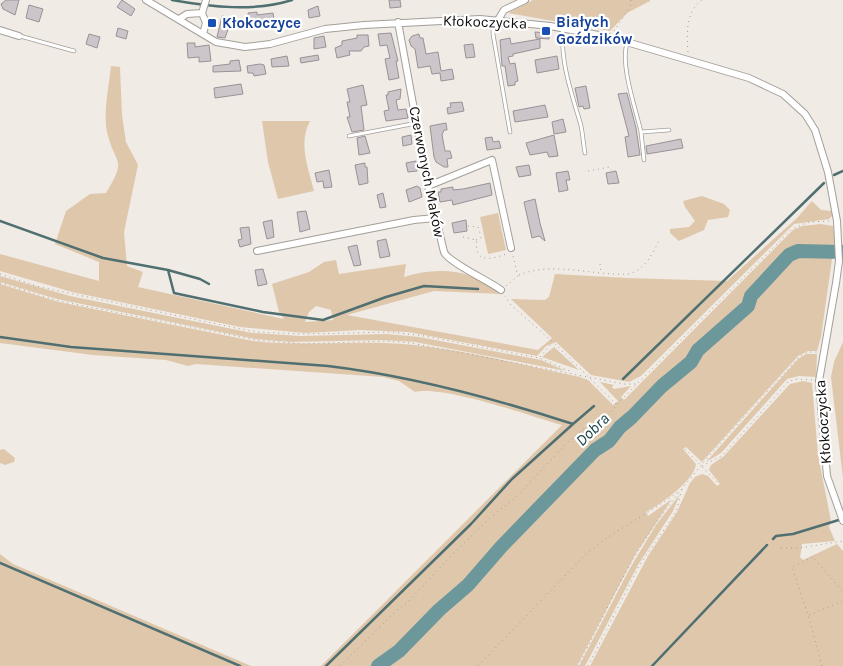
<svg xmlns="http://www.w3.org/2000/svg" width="843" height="666" font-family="Karla,sans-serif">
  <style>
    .green { fill: #dfc7ac; fill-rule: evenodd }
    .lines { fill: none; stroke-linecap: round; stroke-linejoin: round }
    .stream { stroke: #506f71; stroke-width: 2.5 }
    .river { stroke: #6c989c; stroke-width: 14 }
    .building { fill: #ccc5c9; stroke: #999296 }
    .lane-casing { stroke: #a39f99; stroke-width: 4.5 }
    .street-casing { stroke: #a39f99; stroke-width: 8 }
    .path { stroke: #a29e99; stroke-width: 1; stroke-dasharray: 1 4; stroke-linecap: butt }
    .lane { stroke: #fff; stroke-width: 3 }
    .street { stroke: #fff; stroke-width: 6 }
    .transit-dot { fill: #1a4fb4; stroke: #fff; stroke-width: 2 }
    .labels { text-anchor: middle; stroke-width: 4.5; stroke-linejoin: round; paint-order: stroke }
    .street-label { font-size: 15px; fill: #100e0c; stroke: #fff }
    .transit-label { font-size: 15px; font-weight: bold; fill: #164399; stroke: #fff; text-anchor: start }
    .water-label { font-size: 16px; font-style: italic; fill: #194347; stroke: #fff }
  </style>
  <rect width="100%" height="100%" fill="#f0ebe5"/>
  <!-- green -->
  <path class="green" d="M533,0H650V1L627,13L610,31L508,13Z
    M111,66L120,67L122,115L126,142L138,165L124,232L127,266L143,272L138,287L284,319L279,312L272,284L309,272L324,262L336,260L339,274L406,264L404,277C436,266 476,269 501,294L434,291L347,315L538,350L552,338L511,299L545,300L549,297L555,274L627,278L727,281L797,218L812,201L821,210L832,211L833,215L829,219L794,224L641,376L629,382L591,375L556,342L546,346L537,356L408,332L360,330L305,333L240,327L72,292L0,271V254L99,281V262L55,244L66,211L90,194L106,193C128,157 115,166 107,132C103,112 109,86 111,66ZM316,306L331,310L333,320L305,322L309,312Z
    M262,121H310C298,143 308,167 314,191L278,199L268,162Z
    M702,196L724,204L730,210L728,217L708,220L704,230L679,241L670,233V229L689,227L695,221L685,207L683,201Z
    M498,213L506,250L488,254L480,217Z
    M821,224L833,226L835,238L821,337L817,351H808L798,356L702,462L686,447L683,449L696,464C695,480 660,505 646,512L648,516L672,499L635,555L577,666H379L407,646L440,610L475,580L500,549L591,455C607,447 610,440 622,429C629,423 635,421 640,413L749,310L755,297L780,272L775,266L752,289L735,310L696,346L682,364L604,441L590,452L508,536L468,583L392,654L375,666H321L562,425C530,416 444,385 415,392L399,381L383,377L196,364L188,366L166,360L93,355L0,343V284L59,302L253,341C303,347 353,340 403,344C462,349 522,365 580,377L588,380L613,405L618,401L600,382L614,385L612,387L614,389L631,386L621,397L624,400L793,230L802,226Z
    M0,276L70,296L252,333L301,336L387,334L419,337L541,360L566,371L415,342L382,340L291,342L255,339L57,299L0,282Z
    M843,342V478L831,377L834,362Z
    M554,347L579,370L542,357Z
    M806,354H817L816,377L799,376L787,379L721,453L706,462L798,359Z
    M803,381L812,383L818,455L831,521L829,527L835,541L802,544L800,557L803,560L837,544L843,551V666H590L648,556L677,512L690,483L695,477L702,474L708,476L717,486L720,484L709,470L711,465L724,456L790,384Z
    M4,449L15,458L14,462L5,465L0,463V450Z
    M680,494L673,511L638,565L585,666H579L630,568L656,525Z
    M0,554L13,564L251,666H0Z"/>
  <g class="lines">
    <!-- stream -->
    <path class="stream" d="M172,0C211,7 254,12 292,0
      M834,175L843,171
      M0,221L103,258L168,270L174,293L263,312L323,320L386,297L424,286L478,289
      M168,270L200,279L209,284
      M0,337L71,347L328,366C412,376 493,398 573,424L512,479L471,524L326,666
      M623,379L824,183
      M573,424L594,406
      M773,539L776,536L793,534L842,519
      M0,563L240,666
      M652,666L767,545"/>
    <!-- river -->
    <path class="river" d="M378,666L399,651L439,610L468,585L501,547L595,450L609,441L620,427L632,417L662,386L691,362L698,350L748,306L751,296L789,255L798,251L843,252"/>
  </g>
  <!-- building -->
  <path class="building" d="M6,0H19L15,15L3,9L1,4Z
    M122,0L135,9L131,16L117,7Z
    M389,0H400L401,7L390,8Z
    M29,5L43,9L39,22L26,18Z
    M318,6L320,16L309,18L308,10Z
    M257,12V15L273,13L274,19L255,21V24L249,25L248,13Z
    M222,16L232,18L225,38L217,37Z
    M118,28L128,31L126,39L116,36Z
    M535,32L549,33V39L536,38Z
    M391,33L398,61H396L399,78L389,80L385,59L390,58L387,45L380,46L378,34Z
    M89,34L100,37L97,48L86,44Z
    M419,34L420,38H423L426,54L438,52L441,71L452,69L454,79L441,81L440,73L432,74L430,66L418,68L415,49L411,46L409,40L412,36Z
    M357,35H368L369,46L364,47L361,51H349L350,55L337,58L335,48L342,45V41L357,38Z
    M324,36L326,47L314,49V38Z
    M510,38L511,44L540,39V48L513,54V56L508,57L510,64L515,63L518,81L515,82V85L508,86L505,66H502L500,40Z
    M187,43H195V47L209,45L211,61L199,62V57L188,58Z
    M473,44L475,57L466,58L464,45Z
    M318,55L319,60L301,63L300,58Z
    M287,56L289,66L272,67L271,59Z
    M557,56L559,69L537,73L535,60Z
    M239,60L241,71L213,72V66L230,64V61Z
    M260,64L264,65L266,74L254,76L253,73H248L247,66Z
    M241,84L243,94L215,98L214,88Z
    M363,85L367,105L361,106L364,130L352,132L347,117H350L347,102H350L347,89Z
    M586,86L590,108L584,109L583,106L579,107L575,88Z
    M401,89L400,99L396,100L398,110L406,109L408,118L386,121L384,111L389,110L386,95H388V92Z
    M627,93L636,128L640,155L628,157L625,137L629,136L618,94Z
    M462,102L464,111L448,114L447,108L451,107L450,103Z
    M545,105L548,117L515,122L513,111Z
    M563,119L566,132L554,134L552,122Z
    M446,123L447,130H444L442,135L445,151H450L452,158L447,159L448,167H444L436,162L434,157L430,126Z
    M411,135L412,144L403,146L402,137Z
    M554,135L558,156L549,157L547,152L530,155L526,143Z
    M365,136L370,153L359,155L357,138Z
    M492,137L493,142L499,141L501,148L487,150L485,138Z
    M681,139L683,148L647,154L646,146Z
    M416,161L417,171L408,172L406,163Z
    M365,163V167H367L368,183L359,185L355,165Z
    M529,165L531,175L519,177L516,167Z
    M329,170L332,187L324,188L323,181L317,182L315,173Z
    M568,171L570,180H566L568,190L559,192L556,173Z
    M616,171L619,183L608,184L606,173Z
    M490,183L492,195L453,205L452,200L440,202L438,192H441V189L453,187V190L463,189Z
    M417,186L420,188L422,197L409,202L406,190Z
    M383,193L386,207L380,208L377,195Z
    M535,199L540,223L545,241L539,236L532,238L524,202Z
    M306,211L310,229L300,232L297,212Z
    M272,220L274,237L267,239L263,222Z
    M466,220L467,231L454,233L452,223Z
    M249,227L251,244L240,247L238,240L242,239L240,228Z
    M386,239L390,256L380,258L377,241Z
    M357,245L361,265L354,266L348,247Z
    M263,269L267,284L258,286L255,270Z"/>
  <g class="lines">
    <!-- lane casing -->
    <g class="lane-casing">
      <path id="lane" d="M493,20V34L510,132
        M563,29C560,60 571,92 580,122C583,132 583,143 585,153
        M20,36L74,51
        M627,43C620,66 636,109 641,132L669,130
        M641,132L644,160
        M349,136L417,123"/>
    </g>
    <!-- street casing -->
    <g class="street-casing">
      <path id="street" d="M146,0L216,42L245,47L270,44L325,29L364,25L480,19L550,26L609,37L654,50L749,78L783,94L805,114L815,130L828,172L837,221L839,261L836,283L819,381L827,476L843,521
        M179,19L187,14L202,13
        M498,20L504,10L525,0
        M398,22L428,186L444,252C448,262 489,281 501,290
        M0,30L19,36
        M203,34L206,23L202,13L206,0
        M428,186L492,160L511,248
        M257,251L414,220L435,218"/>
    </g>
    <!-- path -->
    <path class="path" d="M614,31L630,7L631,0
      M688,52C687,34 685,12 702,0
      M588,171L610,167L611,170
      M468,226L478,227L481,236
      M463,237L476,240C477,244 476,250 478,253C482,263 500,256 507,254
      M476,240L484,236
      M600,264L601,272
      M0,274L40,287L255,332L305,334L391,332L424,336L539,358L572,372
      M519,275C553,261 593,276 629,274C646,269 652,254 660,239
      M0,283L59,301L256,340L303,344L385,341L411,343L624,384H637
      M506,286L518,276L513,256
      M540,357L552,343
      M617,404L792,229L809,222L829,221
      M685,449L719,484
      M702,466L723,455L788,382L795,379L812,380
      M781,548H800L843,541
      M809,615L843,601
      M340,666L397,610L407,603L450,557L491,517L515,498L569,441L586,427L598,426L617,405L556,345L510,304L505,296
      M478,666L585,555C614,530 649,514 679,491
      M578,666C603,618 625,567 656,523C699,463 751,410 800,356L808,352H817
      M588,666L639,566L676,512L682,489
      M822,666L808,615L792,567L813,557L843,592"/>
    <!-- lane -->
    <use href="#lane" class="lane"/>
    <!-- street -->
    <use href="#street" class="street"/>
  </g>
  <!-- markers -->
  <g class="transit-dot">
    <rect x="207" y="18" width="10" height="10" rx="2.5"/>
    <rect x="541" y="26" width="10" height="10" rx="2.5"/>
  </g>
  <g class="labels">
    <!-- street labels -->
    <g class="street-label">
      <text transform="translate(485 22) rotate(2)" y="5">Kłokoczycka</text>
      <text transform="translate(427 172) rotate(79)" y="5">Czerwonych Maków</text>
      <text transform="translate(823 422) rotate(-94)" y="5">Kłokoczycka</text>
    </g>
    <!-- transit labels -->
    <g class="transit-label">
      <text x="556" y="27">Białych<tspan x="556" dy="17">Goździków</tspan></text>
      <text x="222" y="28">Kłokoczyce</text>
    </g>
    <!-- water labels -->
    <g class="water-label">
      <text transform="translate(592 429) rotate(-44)" y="6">Dobra</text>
    </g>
  </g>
</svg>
